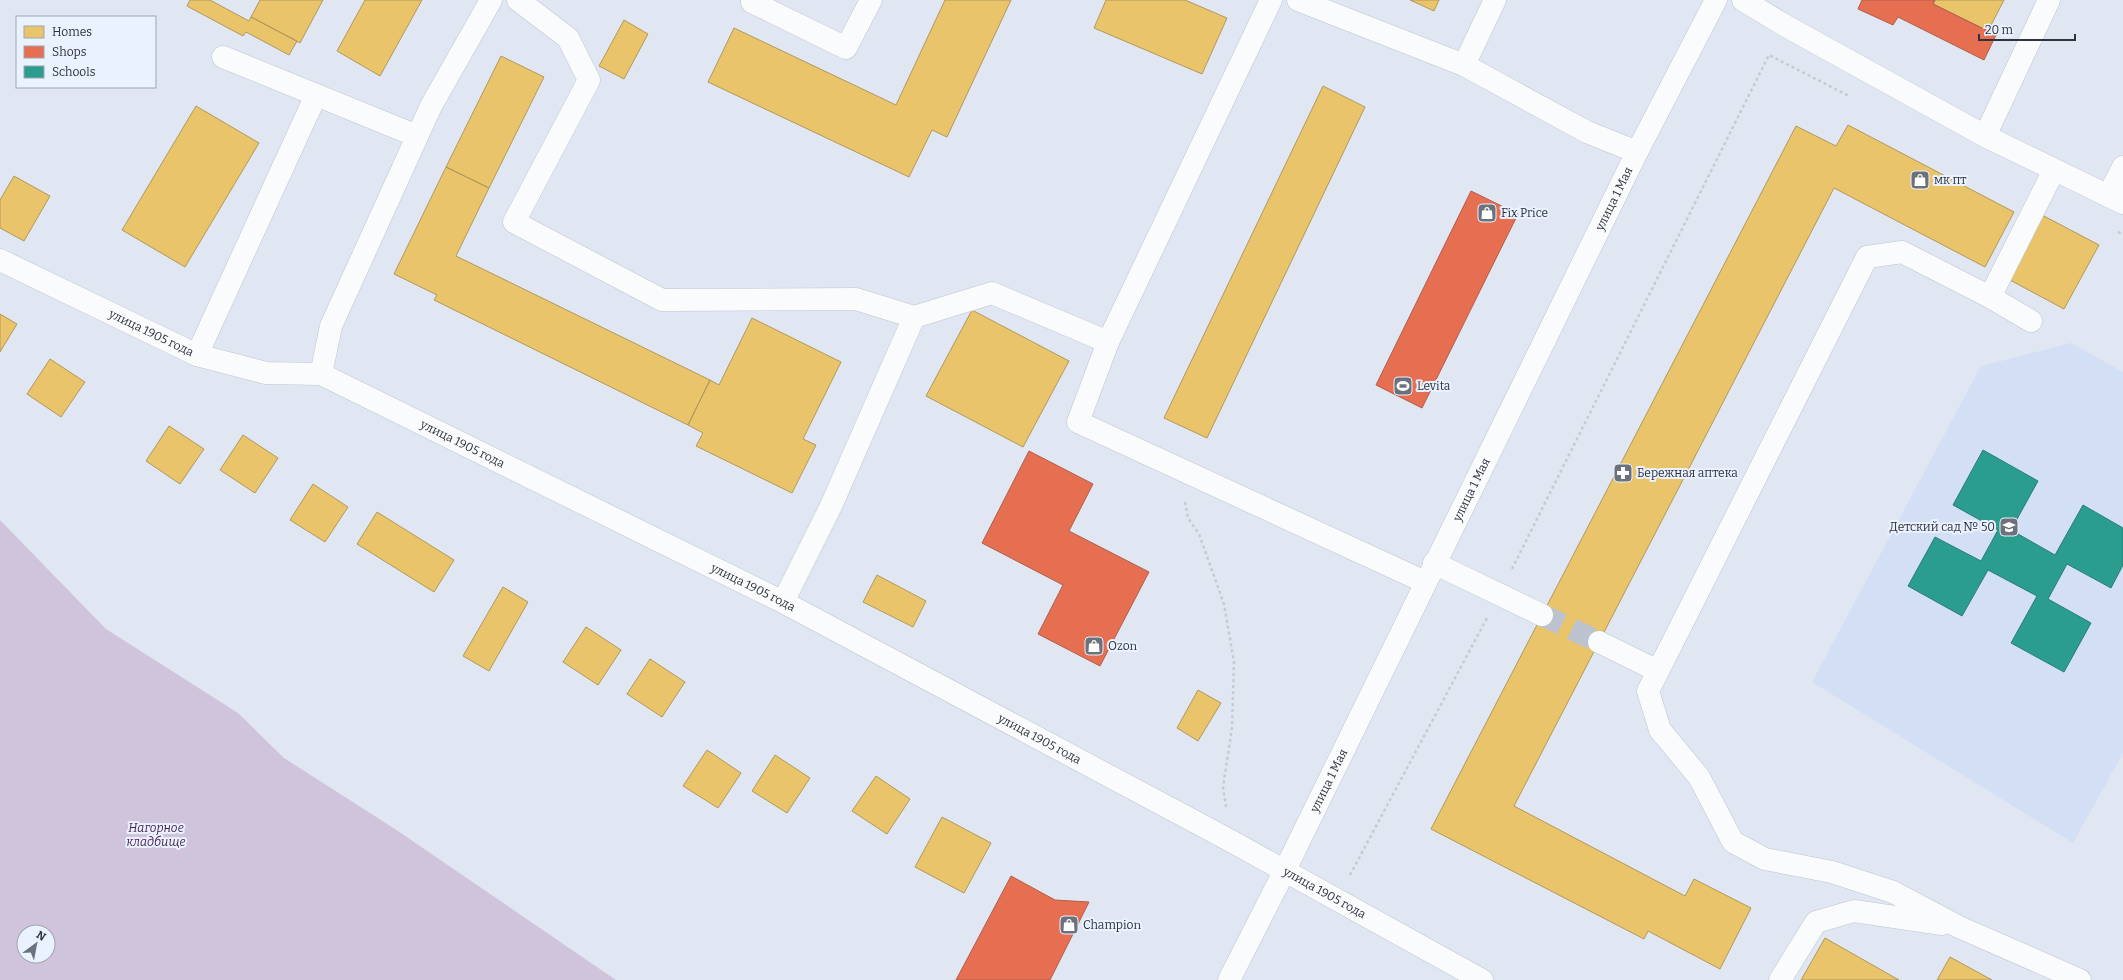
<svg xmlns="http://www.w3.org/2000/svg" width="2123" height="980" font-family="Bitter,serif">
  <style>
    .built { fill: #d3dff4 }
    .green { fill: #d0c4dc; fill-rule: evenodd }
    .homes { fill: #e9c46a; stroke: #b1985c }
    .shops { fill: #e76f51; stroke: #b05d4b }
    .schools { fill: #2a9d8f; stroke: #2b7d76 }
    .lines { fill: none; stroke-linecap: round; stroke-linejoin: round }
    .minor-tunnel { stroke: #bcc3ce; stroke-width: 22; stroke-dasharray: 22 11; stroke-linecap: butt }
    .minor-casing { stroke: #bfc4ce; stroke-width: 23 }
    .major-casing { stroke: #bfc4ce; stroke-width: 23 }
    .path { stroke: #c8cacd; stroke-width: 2.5; stroke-dasharray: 3 3; stroke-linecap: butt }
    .minor { stroke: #fafbfd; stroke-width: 22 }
    .major { stroke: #fafbfd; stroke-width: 22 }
    .labels { text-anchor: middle; stroke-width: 4; stroke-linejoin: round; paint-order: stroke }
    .poi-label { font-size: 12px; fill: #2e333c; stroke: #eaf1ff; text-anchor: start }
    .street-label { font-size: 12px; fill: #2e333c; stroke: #eaf1ff }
    .park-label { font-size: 12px; font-style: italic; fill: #451f50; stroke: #eaf1ff }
  </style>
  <rect width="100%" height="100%" fill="#e0e7f3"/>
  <!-- built -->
  <path class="built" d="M2071,343L2123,372V753L2073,843L1812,682L1981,366Z"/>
  <!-- green -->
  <path class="green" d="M0,520L106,629L238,713L284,758L395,829L616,980H0ZM24,932H48V956H24Z"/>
  <!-- homes -->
  <path class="homes" d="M190,0H210L249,21L251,17L297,41L289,55L246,32L243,36L187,6Z
    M260,0H323L300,43L251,17Z
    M365,0H422L380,76L337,51Z
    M945,0H1011L947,137L932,130L909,177L708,82L734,28L896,105Z
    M1106,0H1185L1227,18L1202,74L1094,28Z
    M1410,0H1439L1434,11Z
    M1935,0H2004L1988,31L1933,4Z
    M624,20L648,34L624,79L599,66Z
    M501,56L544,77L489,188L446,167Z
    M1323,86L1365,107L1207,438L1164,418Z
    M196,106L259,143L185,267L122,230Z
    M1848,125L2014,212L1985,267L1834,188L1514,806L1685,896L1694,879L1751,908L1720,969L1648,931L1644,939L1431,829L1796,126L1836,146Z
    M446,167L489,188L456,256L710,380L688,425L434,300L437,295L394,274Z
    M14,176L50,196L24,241L0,228V200Z
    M2042,215L2099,245L2064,309L2008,279Z
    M972,310L1069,361L1023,447L926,396Z
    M0,314L17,324L0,352Z
    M752,318L841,362L803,439L816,445L792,493L696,446L703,433L688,425L710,380L719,385Z
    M50,359L85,382L61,417L27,394Z
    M169,426L204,449L180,484L146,461Z
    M243,435L278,458L255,493L220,470Z
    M313,484L348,507L325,542L290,520Z
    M377,512L454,560L434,592L357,544Z
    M877,575L926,601L913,627L863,602Z
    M503,587L528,602L489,671L463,656Z
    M586,627L621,650L598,685L563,662Z
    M650,659L685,682L662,717L627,694Z
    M1198,690L1221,703L1198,741L1177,728Z
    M707,750L741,773L718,808L683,786Z
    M775,755L810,778L787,813L752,791Z
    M876,776L910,799L887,834L852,811Z
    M942,817L991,843L964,893L915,867Z
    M1825,938L1899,980H1801Z
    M1950,957L1992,980H1937Z"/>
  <!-- shops -->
  <path class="shops" d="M1862,0H1935L1933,4L1996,35L1984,60L1898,17L1893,25L1858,9Z
    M1471,191L1518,214L1422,408L1376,385Z
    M1029,451L1093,484L1069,531L1149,572L1100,666L1038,634L1063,585L982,543Z
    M1011,876L1055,900L1089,902L1050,980H956Z"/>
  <!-- schools -->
  <path class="schools" d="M1983,450L2038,481L2011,530L2055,555L2083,505L2123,528V565L2111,588L2067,564L2048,599L2091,623L2064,672L2011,643L2037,596L1988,570L1962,616L1908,586L1935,537L1981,561L1998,530L1953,505Z"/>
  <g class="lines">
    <!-- minor-tunnel -->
    <path class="minor-tunnel" d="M1542,615L1599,642"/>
    <!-- minor casing -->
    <g class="minor-casing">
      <g id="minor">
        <path d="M518,0L568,38L589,80L514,222L662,300L856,299L914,317L992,293L1108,342"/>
        <path d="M1271,0L1108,342L1078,422L1425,582"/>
        <path d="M1298,0L1464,65"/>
        <path d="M1495,0L1464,65L1587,132L1637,152"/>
        <path d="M1743,0L1784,25L1985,136L2123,203"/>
        <path d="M752,2L846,48L871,0"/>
        <path d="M223,57L417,136"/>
        <path d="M1985,136L2049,0"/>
        <path d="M2108,196L2123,167"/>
        <path id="s1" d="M0,260L197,355L266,373L321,374L783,602L1231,841L1482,980"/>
        <path d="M1990,297L2054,170"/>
        <path d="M2031,321L1990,297L1902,252L1867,257L1648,691L1660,730L1699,777L1733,842L1765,859L1832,872L1893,892L1959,927L2080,980"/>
        <path d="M197,355L316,95"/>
        <path d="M321,374L331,326L431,106L491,0"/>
        <path d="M1434,563L1542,615"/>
        <path d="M783,602L831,506L914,317"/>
        <path d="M1599,642L1658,671"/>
        <path d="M1780,980L1816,922L1854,911L1942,924"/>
      </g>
    </g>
    <!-- major casing -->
    <g class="major-casing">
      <g id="major">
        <path id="s2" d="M1229,980L1285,870L1637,152L1716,0"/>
      </g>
    </g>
    <!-- path -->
    <path class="path" d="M2118,232L2123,234
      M1185,502L1188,518L1199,534L1224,604L1234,662L1232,728L1223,787L1226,807
      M1512,569L1769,55L1849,96
      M1350,875L1487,618"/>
    <!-- minor -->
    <use href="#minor" class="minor"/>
    <!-- major -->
    <use href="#major" class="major"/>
  </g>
  <!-- icons -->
  <defs>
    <g id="shop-square" transform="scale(1)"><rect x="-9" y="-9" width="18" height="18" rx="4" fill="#6c727c" stroke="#eaf1ff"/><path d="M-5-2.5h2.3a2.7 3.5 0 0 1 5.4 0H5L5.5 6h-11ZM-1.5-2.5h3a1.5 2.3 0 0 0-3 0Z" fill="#fff"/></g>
    <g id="stadium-square" transform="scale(1)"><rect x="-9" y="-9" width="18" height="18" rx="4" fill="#6c727c" stroke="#eaf1ff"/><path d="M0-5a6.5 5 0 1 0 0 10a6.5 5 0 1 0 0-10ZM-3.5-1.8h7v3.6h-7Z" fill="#fff"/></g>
    <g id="pharmacy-square" transform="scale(1)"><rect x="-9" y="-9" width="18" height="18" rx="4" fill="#6c727c" stroke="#eaf1ff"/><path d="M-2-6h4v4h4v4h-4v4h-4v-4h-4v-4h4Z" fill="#fff"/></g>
    <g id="school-square" transform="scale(1)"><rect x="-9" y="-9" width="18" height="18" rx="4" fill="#6c727c" stroke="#eaf1ff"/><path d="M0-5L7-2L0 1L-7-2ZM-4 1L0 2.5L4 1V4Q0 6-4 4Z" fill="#fff"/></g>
  </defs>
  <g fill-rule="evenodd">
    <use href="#shop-square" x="1920" y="180"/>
    <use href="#shop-square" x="1487" y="213"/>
    <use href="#stadium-square" x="1403" y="386"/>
    <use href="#pharmacy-square" x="1623" y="473"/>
    <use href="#school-square" x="2009" y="527"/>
    <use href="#shop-square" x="1094" y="646"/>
    <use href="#shop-square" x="1069" y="925"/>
  </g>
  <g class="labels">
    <!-- poi labels -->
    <g class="poi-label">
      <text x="1934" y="184">мк пт</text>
      <text x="1501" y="217">Fix Price</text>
      <text x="1417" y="390">Levita</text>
      <text x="1637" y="477">Бережная аптека</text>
      <text x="1995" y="531" text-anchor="end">Детский сад № 50</text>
      <text x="1108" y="650">Ozon</text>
      <text x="1083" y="929">Champion</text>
    </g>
    <!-- street labels -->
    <g class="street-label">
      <text dy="4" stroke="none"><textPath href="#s2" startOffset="871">улица 1 Мая</textPath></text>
      <text dy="4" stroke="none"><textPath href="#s1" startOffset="168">улица 1905 года</textPath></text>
      <text dy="4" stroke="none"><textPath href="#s1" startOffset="503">улица 1905 года</textPath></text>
      <text dy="4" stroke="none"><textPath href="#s2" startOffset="547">улица 1 Мая</textPath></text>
      <text dy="4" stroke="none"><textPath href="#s1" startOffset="827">улица 1905 года</textPath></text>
      <text dy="4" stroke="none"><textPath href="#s1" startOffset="1151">улица 1905 года</textPath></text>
      <text dy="4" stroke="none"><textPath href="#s2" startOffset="223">улица 1 Мая</textPath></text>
      <text dy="4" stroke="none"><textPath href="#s1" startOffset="1475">улица 1905 года</textPath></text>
    </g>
    <!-- park labels -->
    <g class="park-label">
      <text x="156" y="832">Нагорное<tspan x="156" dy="14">кладбище</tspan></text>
    </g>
  </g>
  <!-- legend -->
  <rect x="16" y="16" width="140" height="72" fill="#eaf1ff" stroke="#9fa5b1"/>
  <rect x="24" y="26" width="20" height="12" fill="#e9c46a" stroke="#9fa5b1"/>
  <text x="52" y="36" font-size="12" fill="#2e333c">Homes</text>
  <rect x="24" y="46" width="20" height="12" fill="#e76f51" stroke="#9fa5b1"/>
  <text x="52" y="56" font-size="12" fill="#2e333c">Shops</text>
  <rect x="24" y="66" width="20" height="12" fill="#2a9d8f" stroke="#9fa5b1"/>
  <text x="52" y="76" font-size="12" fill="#2e333c">Schools</text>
  <!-- north arrow -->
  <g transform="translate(36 944) rotate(32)"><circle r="19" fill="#eaf1ff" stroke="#9fa5b1"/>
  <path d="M0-3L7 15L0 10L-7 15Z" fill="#6c727c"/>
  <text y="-6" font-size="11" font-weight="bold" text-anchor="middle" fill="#2e333c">N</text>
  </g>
  <!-- scale -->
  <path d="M1979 34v6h96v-6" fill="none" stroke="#2e333c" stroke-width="2"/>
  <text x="1985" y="34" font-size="12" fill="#2e333c" stroke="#eaf1ff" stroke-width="3" paint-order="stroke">20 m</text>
</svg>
